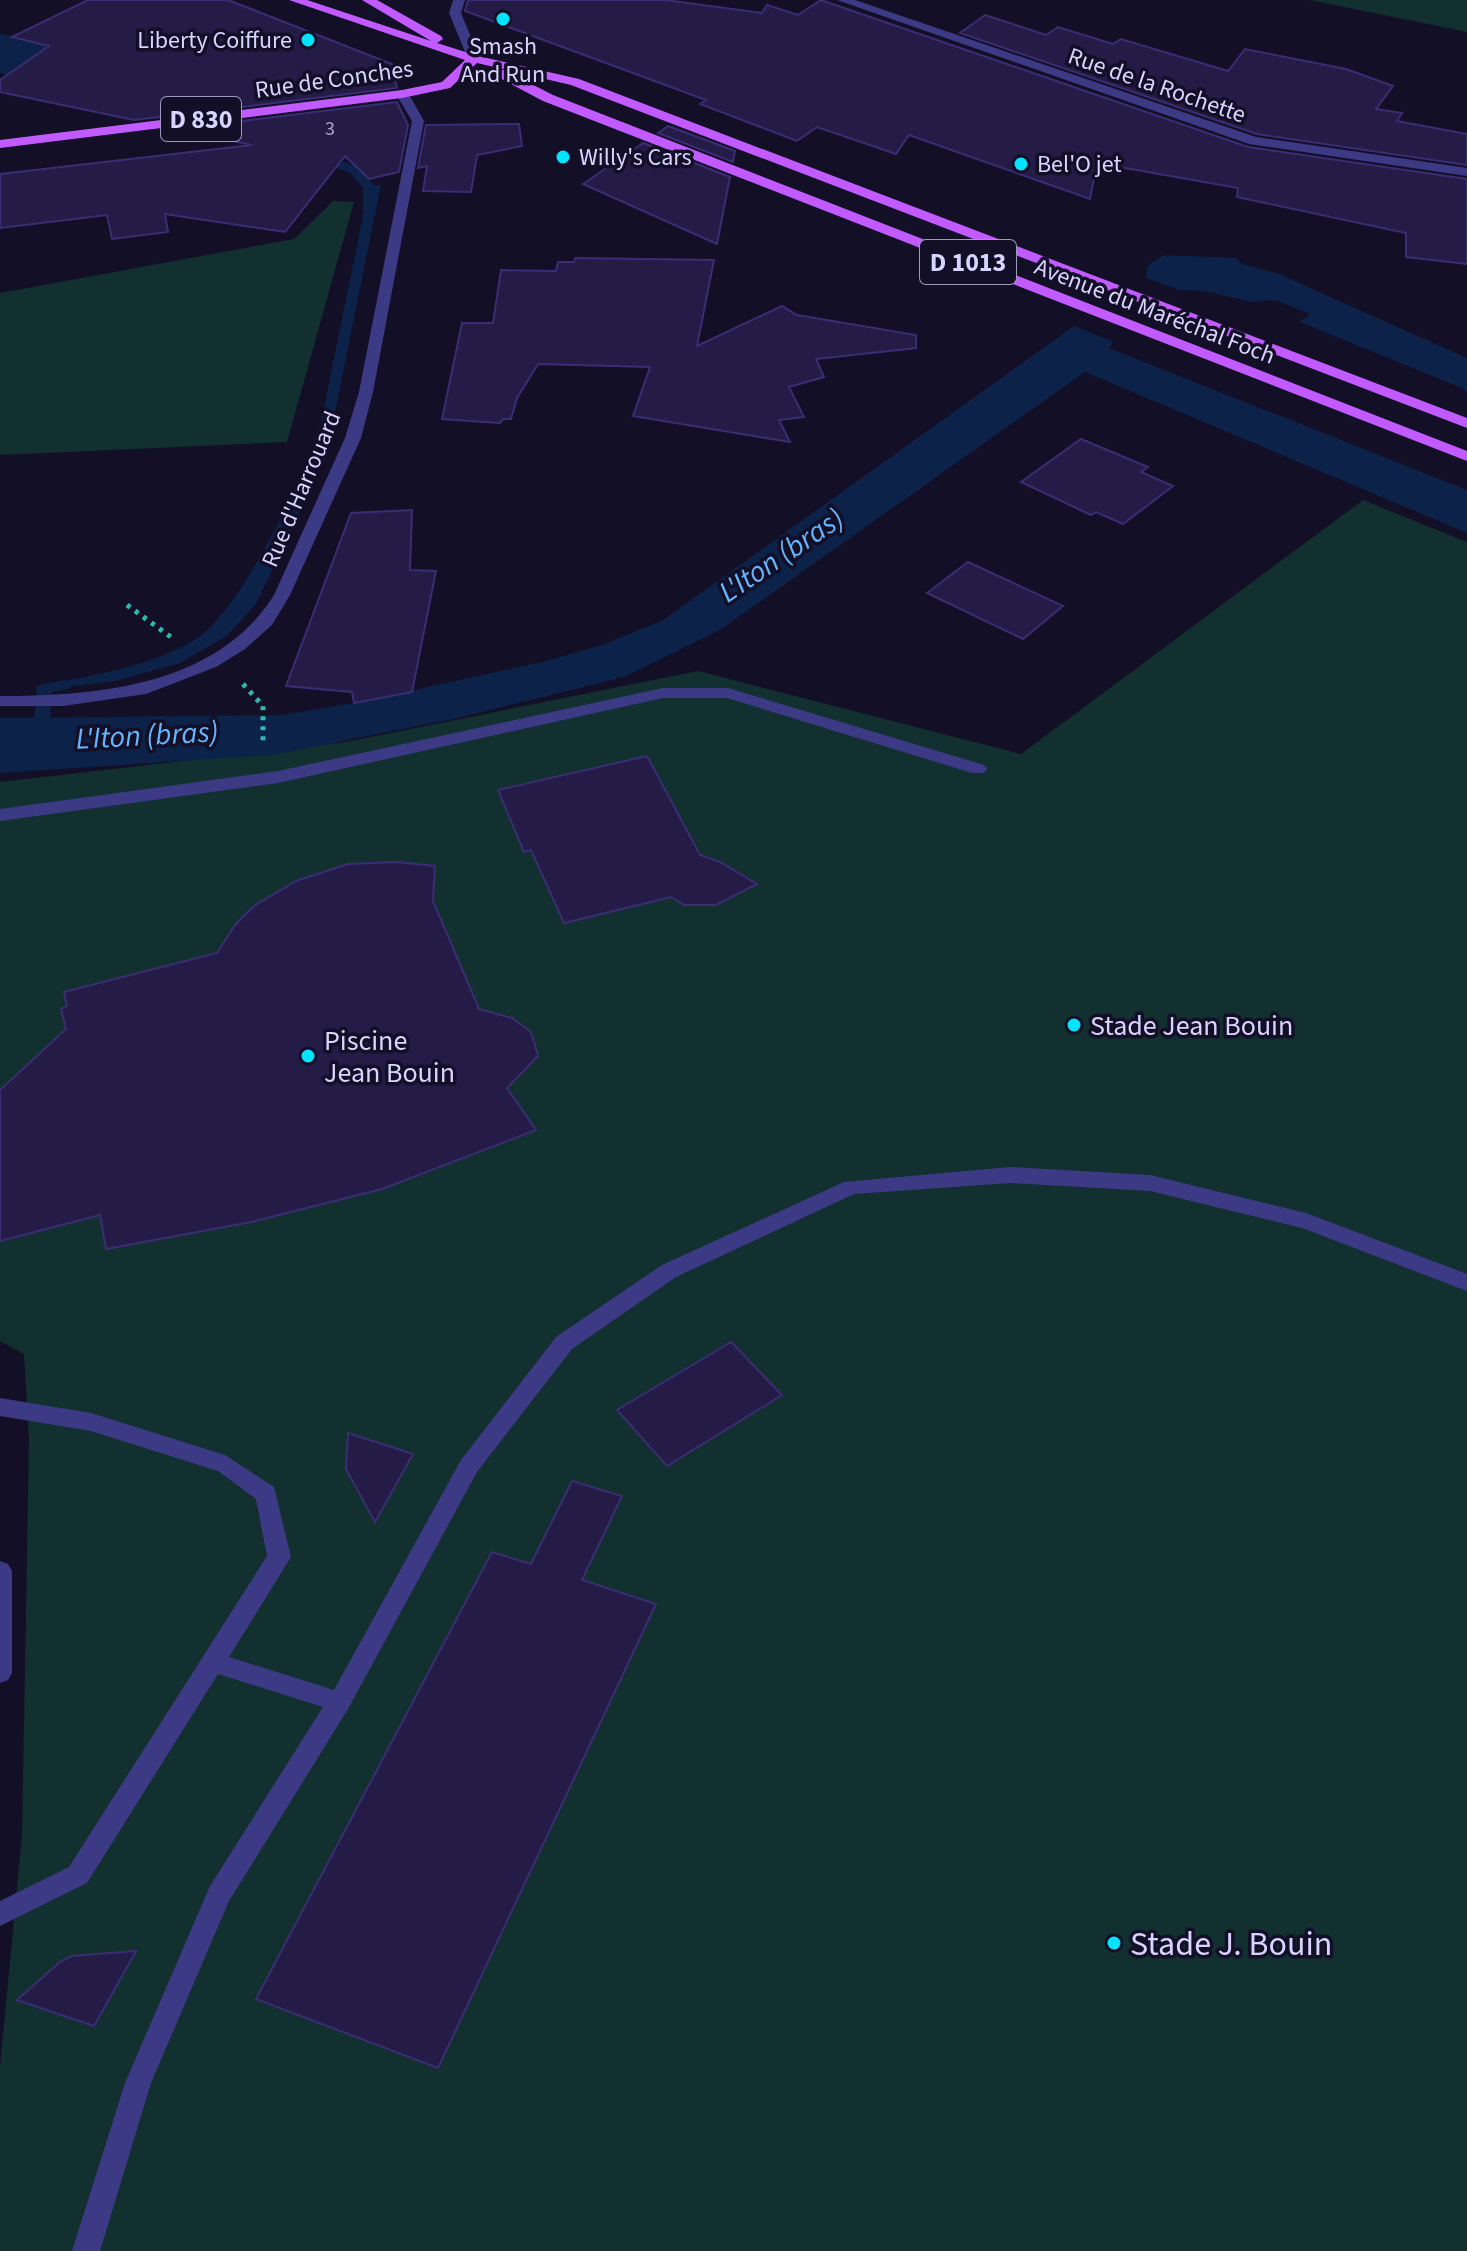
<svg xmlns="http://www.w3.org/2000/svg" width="1467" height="2251" font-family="'Source Sans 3',sans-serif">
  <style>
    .green { fill: #12302f }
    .water { fill: #0c2248 }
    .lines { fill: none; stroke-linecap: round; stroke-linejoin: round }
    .stream { fill: #0c2248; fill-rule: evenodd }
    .river { fill: #0c2248; fill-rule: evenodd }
    .building { fill: #241b47; stroke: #3b2d73; stroke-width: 2 }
    .path { stroke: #2fb8b0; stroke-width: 5; stroke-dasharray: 4 6; stroke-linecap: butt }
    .minor { fill: #3d3a85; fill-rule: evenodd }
    .major { fill: #c25bff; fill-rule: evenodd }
    .poi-dot { fill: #00e5ff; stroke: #130f26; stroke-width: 3 }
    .labels { text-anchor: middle; stroke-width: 7; stroke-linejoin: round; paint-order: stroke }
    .far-number-label { font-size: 20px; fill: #aca6d1 }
    .far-poi-label { font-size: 24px; fill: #d9d4ff; stroke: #130f26; text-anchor: start }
    .far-street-label { font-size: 24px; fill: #d9d4ff; stroke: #130f26 }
    .shield { fill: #130f26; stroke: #9e99be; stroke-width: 2 }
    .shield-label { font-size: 26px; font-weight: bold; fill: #d9d4ff }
    .poi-label { font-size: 28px; fill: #d9d4ff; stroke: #130f26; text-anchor: start }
    .water-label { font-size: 30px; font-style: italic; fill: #62b6ff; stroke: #130f26 }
    .near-poi-label { font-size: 34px; fill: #d9d4ff; stroke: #130f26; text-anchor: start }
  </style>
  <rect width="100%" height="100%" fill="#130f26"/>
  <!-- green -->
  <path class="green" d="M1310,0H1467V32Z
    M333,201L354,202L287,442L0,455V293L294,239Z
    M1363,500L1467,542V2251H0V2067L22,1836L29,1439L24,1354L0,1341V782L346,742L698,671L1021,754Z"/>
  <!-- water -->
  <path class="water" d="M381,185L326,457L256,604L227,636L180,663L115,681L36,691V687C90,675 144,669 193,641C241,613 304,476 321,422L366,201L363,187Z
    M1164,255L1236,258L1242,264L1279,274L1467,358V395L1464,389L1300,322L1310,314L1275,300L1251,302L1205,291L1179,290L1146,278L1148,266Z
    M1074,326L1114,342L1109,348L1467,490V533L1085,372L720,630L624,677L454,719L273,755L0,773V718L282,715L354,703L542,662L602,645L663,620Z"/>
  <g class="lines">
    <!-- stream -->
    <path class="stream" d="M336,159L358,167L375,186L373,214L363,211V187L350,173L332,166L330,163Z
      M65,680L70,682V688L52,692L48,740L40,745L34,743L32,740L37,688L40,685Z"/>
    <!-- river -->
    <path class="river" d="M0,33L81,54L90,68L81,82L57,88L0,73Z"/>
  </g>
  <!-- building -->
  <path class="building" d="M88,0H228L392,64L397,88L134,120L0,92V80L49,46L12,37Z
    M468,0H665L762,13L767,5L798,15L821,0L1248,147L1467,179V264L1406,257V233L1237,197L1238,188L1097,163L1090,199L909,135L896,154L817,127L797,141L700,104L706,100L465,11Z
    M985,15L1046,35L1058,27L1113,44L1121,39L1228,71L1245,49L1346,69L1393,86L1376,109L1402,113L1397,121L1467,134V165L1257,134L960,33Z
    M397,102L408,125L399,172L369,179L345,156L285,232L165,214L168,232L112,239L107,215L0,228V174L252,145L176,129Z
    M519,124L522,146L477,155L471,192L423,191L427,166L418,168L426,125Z
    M668,126L735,151L733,162L658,133Z
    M643,143L730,177L717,244L583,184Z
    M575,258L714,260L697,346L782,306L797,315L916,335V348L816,359L824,377L789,387L804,417L779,420L790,442L633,416L650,367L538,364L517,398L511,419H503L500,423L442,419L462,323H493L501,270L556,271L558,262H574Z
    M1081,439L1148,467L1141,472L1173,486L1123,524L1096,512L1091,515L1021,482Z
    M412,510L410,570L436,571L412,692L354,703L352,692L286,686L351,513Z
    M968,562L1063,606L1023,639L927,593Z
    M647,756L700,855L720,862L757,884L716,905H684L671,897L564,923L531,850L524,852L498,790Z
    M397,862L435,866L433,901L479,1009L512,1018L531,1032L538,1056L507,1088L536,1130L382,1189L251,1222L106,1249L100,1215L0,1241V1090L66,1029L61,1009L67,1006L64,992L217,953L235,925L254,906L296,881L348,864Z
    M731,1342L782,1395L667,1466L617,1410Z
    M348,1433L413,1454L375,1522L346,1469Z
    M572,1481L622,1496L582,1580L656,1604L438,2068L256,1999L492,1552L531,1564Z
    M136,1951L94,2026L17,2000L61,1961L72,1956Z"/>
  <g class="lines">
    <!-- path -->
    <path class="path" d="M127,605L175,640
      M243,684L263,706V742"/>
    <!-- minor -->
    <path class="minor" d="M453,0H465L461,13L480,59L478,62L468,59L449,13Z
      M837,0H855L1256,137L1467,168V176L1249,144Z
      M397,91H407L424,121L373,392L361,438L290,595L272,625L245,649L216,667L146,694L63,706H0V696C97,696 217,686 274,595L345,438L359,392L412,121L396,94Z
      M663,688H728L984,765L987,769L984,773H972L727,698H663L278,783L0,821V809L278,771Z
      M1010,1167L1150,1175L1306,1213L1467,1274V1291L1302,1228L1150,1191L1010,1183L854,1194L676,1277L572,1349L477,1472L348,1709L229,1901L151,2083L100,2251H72L125,2083L210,1886L323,1707L218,1674L87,1883L0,1926V1901L69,1867L267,1556L256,1499L218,1471L91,1431L0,1416V1398L91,1413L225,1455L274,1487L291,1557L229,1657L334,1690L461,1460L556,1337L662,1265L844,1182Z
      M0,1561L8,1564L12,1571V1673L8,1680L0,1683Z"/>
    <!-- major -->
    <path class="major" d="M289,0H307L431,41L362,0H377L441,36L443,39L437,43L478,56L579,79L1467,418V428L571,85L477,63L450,88L402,98L0,148V140L402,90L442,82L465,60Z
      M496,70H504L553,95L1467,451V461L543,101L496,76Z"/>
  </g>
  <!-- markers -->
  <g class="poi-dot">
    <circle cx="503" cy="19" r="8"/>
    <circle cx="308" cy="40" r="8"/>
    <circle cx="563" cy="157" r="8"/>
    <circle cx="1021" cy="164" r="8"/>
    <circle cx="1074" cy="1025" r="8"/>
    <circle cx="308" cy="1056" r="8"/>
    <circle cx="1114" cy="1943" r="8"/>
  </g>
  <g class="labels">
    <!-- far-number labels -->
    <g class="far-number-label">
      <text x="330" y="135">3</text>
    </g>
    <!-- far-poi labels -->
    <g class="far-poi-label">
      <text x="292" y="48" text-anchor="end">Liberty Coiffure</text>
      <text x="503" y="54" text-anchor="middle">Smash<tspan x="503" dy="28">And Run</tspan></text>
      <text x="579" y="165">Willy's Cars</text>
      <text x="1037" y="172">Bel'O jet</text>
    </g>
    <!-- far-street labels -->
    <g class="far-street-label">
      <text transform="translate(334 79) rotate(-8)" y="8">Rue de Conches</text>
      <text transform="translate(1157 85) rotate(19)" y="8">Rue de la Rochette</text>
      <text transform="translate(1155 311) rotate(21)" y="8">Avenue du Maréchal Foch</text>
      <text transform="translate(301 489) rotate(-67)" y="8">Rue d'Harrouard</text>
    </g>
    <!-- shield labels -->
    <g class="shield">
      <rect x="161" y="97" width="80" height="44" rx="6"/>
      <rect x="920" y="240" width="96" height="44" rx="6"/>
    </g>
    <g class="shield-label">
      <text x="201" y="128">D 830</text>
      <text x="968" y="271">D 1013</text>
    </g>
    <!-- poi labels -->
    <g class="poi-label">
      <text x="1090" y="1035">Stade Jean Bouin</text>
      <text x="324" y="1050">Piscine<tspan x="324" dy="32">Jean Bouin</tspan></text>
    </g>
    <!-- water labels -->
    <g class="water-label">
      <text transform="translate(781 555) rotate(-34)" y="10">L'Iton (bras)</text>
      <text transform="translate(147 735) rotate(-3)" y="10">L'Iton (bras)</text>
    </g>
    <!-- near-poi labels -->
    <g class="near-poi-label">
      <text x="1130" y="1955">Stade J. Bouin</text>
    </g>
  </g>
</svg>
